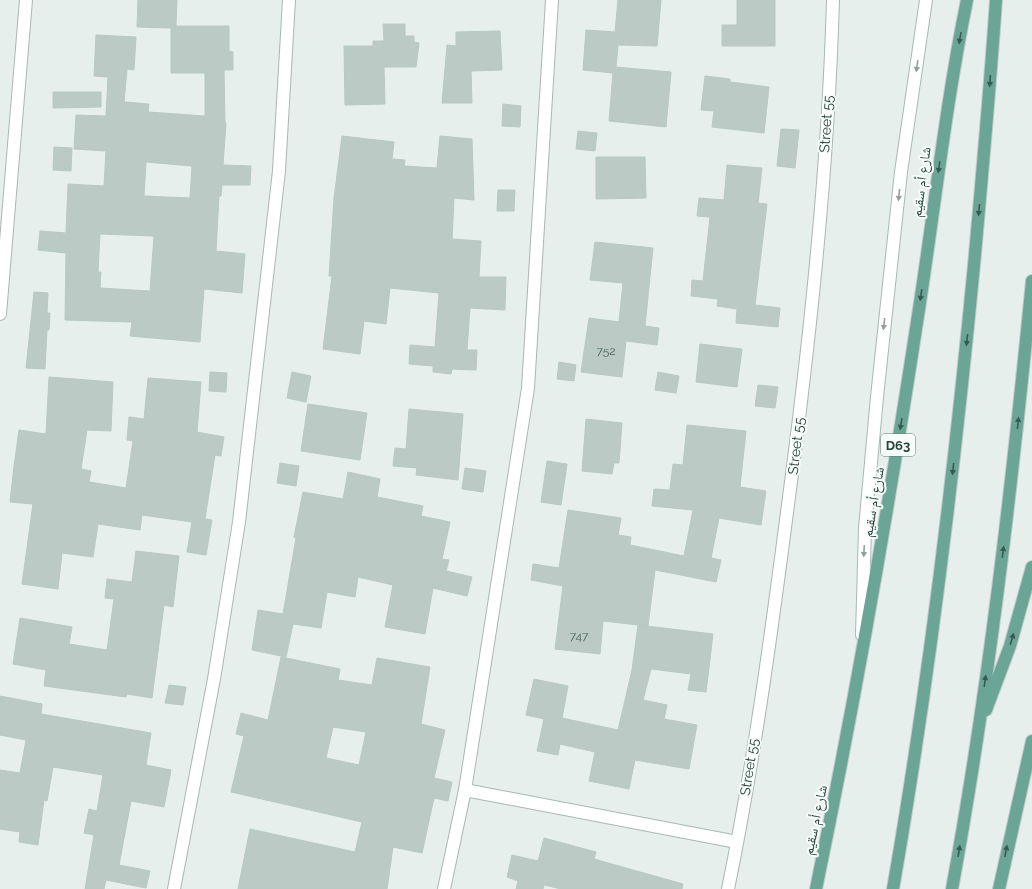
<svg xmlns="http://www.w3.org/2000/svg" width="1032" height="889" font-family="Raleway,'Noto Naskh Arabic',sans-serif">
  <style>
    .building { fill: #bbcac4; stroke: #b8c9c2; fill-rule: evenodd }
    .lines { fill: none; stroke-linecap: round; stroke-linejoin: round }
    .minor-casing { stroke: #a8b8b2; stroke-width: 14 }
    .secondary-casing { stroke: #a4bbb3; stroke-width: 14 }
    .primary-casing { stroke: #c2cac8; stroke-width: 14 }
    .minor { stroke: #fff; stroke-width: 12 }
    .secondary { stroke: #fff; stroke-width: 12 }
    .primary { stroke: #6aa596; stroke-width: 12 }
    .oneway { fill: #365b51 }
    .oneway2 { fill: #92a09c }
    .labels { text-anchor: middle; stroke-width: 4; stroke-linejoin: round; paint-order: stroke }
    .number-label { font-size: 12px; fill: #4a645c }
    .shield { fill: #f7fbf9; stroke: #637a73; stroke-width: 1 }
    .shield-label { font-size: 13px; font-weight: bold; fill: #24423a }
    .street-label { font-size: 14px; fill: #24423a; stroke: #f7fbf9 }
  </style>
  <rect width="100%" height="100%" fill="#e6efeb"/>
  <!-- building -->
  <path class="building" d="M138,0H177L176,26H229V51L233,52V70H224L225,123H226L223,165L251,166L250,185H222L221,196H219L216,251L245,254L242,293L204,289L200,342L130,336L132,322L65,320L66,253L38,250L40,231L66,233L68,184L104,186L106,151L74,149L76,115L106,116L108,77L94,76L96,35L136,37L134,70L127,69L124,102L149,104L148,112L205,116V73H171V28L137,27ZM146,162L192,166L190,198L144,196ZM100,234L154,236L150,291L100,288L101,272H98Z
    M618,0H661L657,46L618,45L616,67L671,72L666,127L609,121L613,73L583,70L586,30L615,32Z
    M737,0H775V46H722V25H737Z
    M383,24H405V36H414V42L419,43L416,67H384L385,104L345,105L344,46H373V41H384Z
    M500,31L502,70L471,71L472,103H442L447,45L456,46V32Z
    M705,76L730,79V82L769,87L764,133L712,127L714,111L701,110Z
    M53,92H101V107L53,108Z
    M503,104L521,106L520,127L502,126Z
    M781,129L799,130L795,168L777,166Z
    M578,131L597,133L595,151L576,149Z
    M342,136L394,142L392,159L405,160L404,166L437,168L440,136L472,139L474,200L454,198L452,239L481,241L479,277H506L505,310L470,308L467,350H477L476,370L452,369L451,374L433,372V366L409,364L410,345L435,347L439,293L390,288L386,324L364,321L360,354L323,349L332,276H329L334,198Z
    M54,147L72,148L71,171L53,170Z
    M596,157H645L646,198L596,199Z
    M727,165L762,168L758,203L767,204L755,305L780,308L778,327L736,323L737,309L717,306L718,299L691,296L692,280L703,281L710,217L697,216L699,198L724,200Z
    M498,190H515L514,211H497Z
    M595,242L653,248L645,326L659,328L657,345L626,341L622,377L581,372L589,318L619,322L623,283L590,280Z
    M34,292L48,293L47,313H50L49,330H47L45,369L26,368Z
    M700,344L742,349L737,387L696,382Z
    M559,362L576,365L574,381L557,379Z
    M210,372L227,373L226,392L209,391Z
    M292,372L311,376L306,402L287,398Z
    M658,372L679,376L676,393L655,390Z
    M49,377L113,382L111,431L87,430L81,469L91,471L89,482L126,488L133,441L127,440L129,417L144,419L148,378L201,382L197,432L224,437L221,456L215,455L205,519L212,520L206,555L187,552L192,522L142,515L140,530L98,524L93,557L62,553L58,589L22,584L33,504L10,502L14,466L19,430L46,434Z
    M758,385L778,387L775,408L755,406Z
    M308,404L367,413L360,460L301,451Z
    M409,409L463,414L458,480L416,475L417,468L393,466L395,448L406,449Z
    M586,419L622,423L619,463H614L612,474L582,471Z
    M687,425L746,431L740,487L766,491L761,525L719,518L711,558L721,560L716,582L655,570L648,626L603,621L600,654L555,649L563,586L531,580L533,564L559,568L568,510L621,518L618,535L631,537L630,545L684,556L693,510L652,506L654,489L670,490L673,464L683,465Z
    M547,461L567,464L561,505L541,502Z
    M280,463L299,466L296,486L277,483Z
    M465,468L486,471L483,492L462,489Z
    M348,472L380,479L377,497L423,506L421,516L450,522L442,559L449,560L446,571L472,577L467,596L433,588L425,634L385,627L393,585L358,577L355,597L327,592L321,628L293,624L286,657L252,650L258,610L283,614L296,538L294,537L303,492L343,499Z
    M136,551L179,556L173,607L164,605L152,698L127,694L126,697L44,686L46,670L13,664L20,618L72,627L69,644L107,650L114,599L105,598L107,579L132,582Z
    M638,625L713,634L706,692L688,690L691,674L651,669L643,700L667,705L664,719L697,725L689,769L635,760L629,789L589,781L595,752L560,744L558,755L537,751L544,719L526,715L534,679L568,686L562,718L618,730L632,670Z
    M281,657L340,669L338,680L372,685L377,658L430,667L421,724L445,730L434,778L452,782L448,801L434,798L422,853L393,847L387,889H238L250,829L355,852L362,822L231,792L244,736L236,734L241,713L268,720ZM333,727L366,732L359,765L326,758Z
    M169,685L186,687L183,705L165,703Z
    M0,696L42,704L41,714L151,733L146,765L171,770L164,807L131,801L119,865L150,871L146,888L106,880L104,889H85L94,835L84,833L89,809L97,811L103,775L53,767L47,801L44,800L38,845L19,842L20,832L0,829V770L20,773L26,740L0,735Z
    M544,838L596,852L594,859L683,884L682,889H561L544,885L543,889H516L518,881L507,877L512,855L538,861Z"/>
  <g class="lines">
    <!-- minor casing -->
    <g class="minor-casing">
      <path id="minor" d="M0,314L26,0
        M465,790L737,842
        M174,889L214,679L239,522L279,171L289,0
        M444,889L465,790L528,388L552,0
        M728,889C753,767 770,643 786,520C809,348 828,174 833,0"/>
    </g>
    <!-- secondary casing -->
    <g class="secondary-casing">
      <path id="secondary" d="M862,635L865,528L877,397L901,172L926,0"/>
    </g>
    <!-- primary casing -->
    <g class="primary-casing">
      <path id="primary" d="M986,710L1010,646L1032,567
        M816,889C855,701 888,512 917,322C934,215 945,107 967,0
        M893,889C929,682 954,474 974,265C982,177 990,88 996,0
        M952,889C989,688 1012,484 1032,281
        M999,889L1032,741"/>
    </g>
    <!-- minor -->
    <use href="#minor" class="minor"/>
    <!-- secondary -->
    <use href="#secondary" class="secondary"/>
    <!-- primary -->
    <use href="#primary" class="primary"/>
  </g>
  <!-- one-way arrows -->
  <defs><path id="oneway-solid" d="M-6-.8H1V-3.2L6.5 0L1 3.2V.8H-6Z"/></defs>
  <g class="oneway">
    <use href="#oneway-solid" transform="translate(960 38) rotate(100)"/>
    <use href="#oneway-solid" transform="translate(990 81) rotate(94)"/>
    <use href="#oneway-solid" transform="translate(939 167) rotate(98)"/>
    <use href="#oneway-solid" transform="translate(979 210) rotate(95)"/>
    <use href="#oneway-solid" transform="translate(921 295) rotate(98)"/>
    <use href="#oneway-solid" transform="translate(967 340) rotate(96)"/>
    <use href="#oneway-solid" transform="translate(1018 423) rotate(-84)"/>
    <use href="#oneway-solid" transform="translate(901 424) rotate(99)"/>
    <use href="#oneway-solid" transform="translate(953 469) rotate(96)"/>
    <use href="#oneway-solid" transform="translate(1003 552) rotate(-83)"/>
    <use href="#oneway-solid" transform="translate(1012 639) rotate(-73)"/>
    <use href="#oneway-solid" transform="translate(985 681) rotate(-82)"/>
    <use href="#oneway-solid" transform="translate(959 851) rotate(-81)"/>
    <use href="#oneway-solid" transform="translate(1006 851) rotate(-79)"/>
  </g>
  <g class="oneway2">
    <use href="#oneway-solid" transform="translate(917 66) rotate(98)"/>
    <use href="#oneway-solid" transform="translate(899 195) rotate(96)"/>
    <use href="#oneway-solid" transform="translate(884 324) rotate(96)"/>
    <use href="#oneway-solid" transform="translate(864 551) rotate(93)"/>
  </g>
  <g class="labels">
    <!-- number labels -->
    <g class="number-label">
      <text x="606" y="355">752</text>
      <text x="579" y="640">747</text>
    </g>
    <!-- shield labels -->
    <rect class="shield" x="881" y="434" width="34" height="22" rx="3"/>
    <g class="shield-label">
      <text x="898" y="450">D63</text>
    </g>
    <!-- street labels -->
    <g class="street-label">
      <text transform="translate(826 124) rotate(-86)" y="5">Street 55</text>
      <text transform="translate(921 182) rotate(-82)" y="5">شارع أم سقيم</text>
      <text transform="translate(796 446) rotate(-83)" y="5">Street 55</text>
      <text transform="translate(873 502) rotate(-80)" y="5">شارع أم سقيم</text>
      <text transform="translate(749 767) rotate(-81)" y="5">Street 55</text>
      <text transform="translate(815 820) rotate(-78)" y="5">شارع أم سقيم</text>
    </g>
  </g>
</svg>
